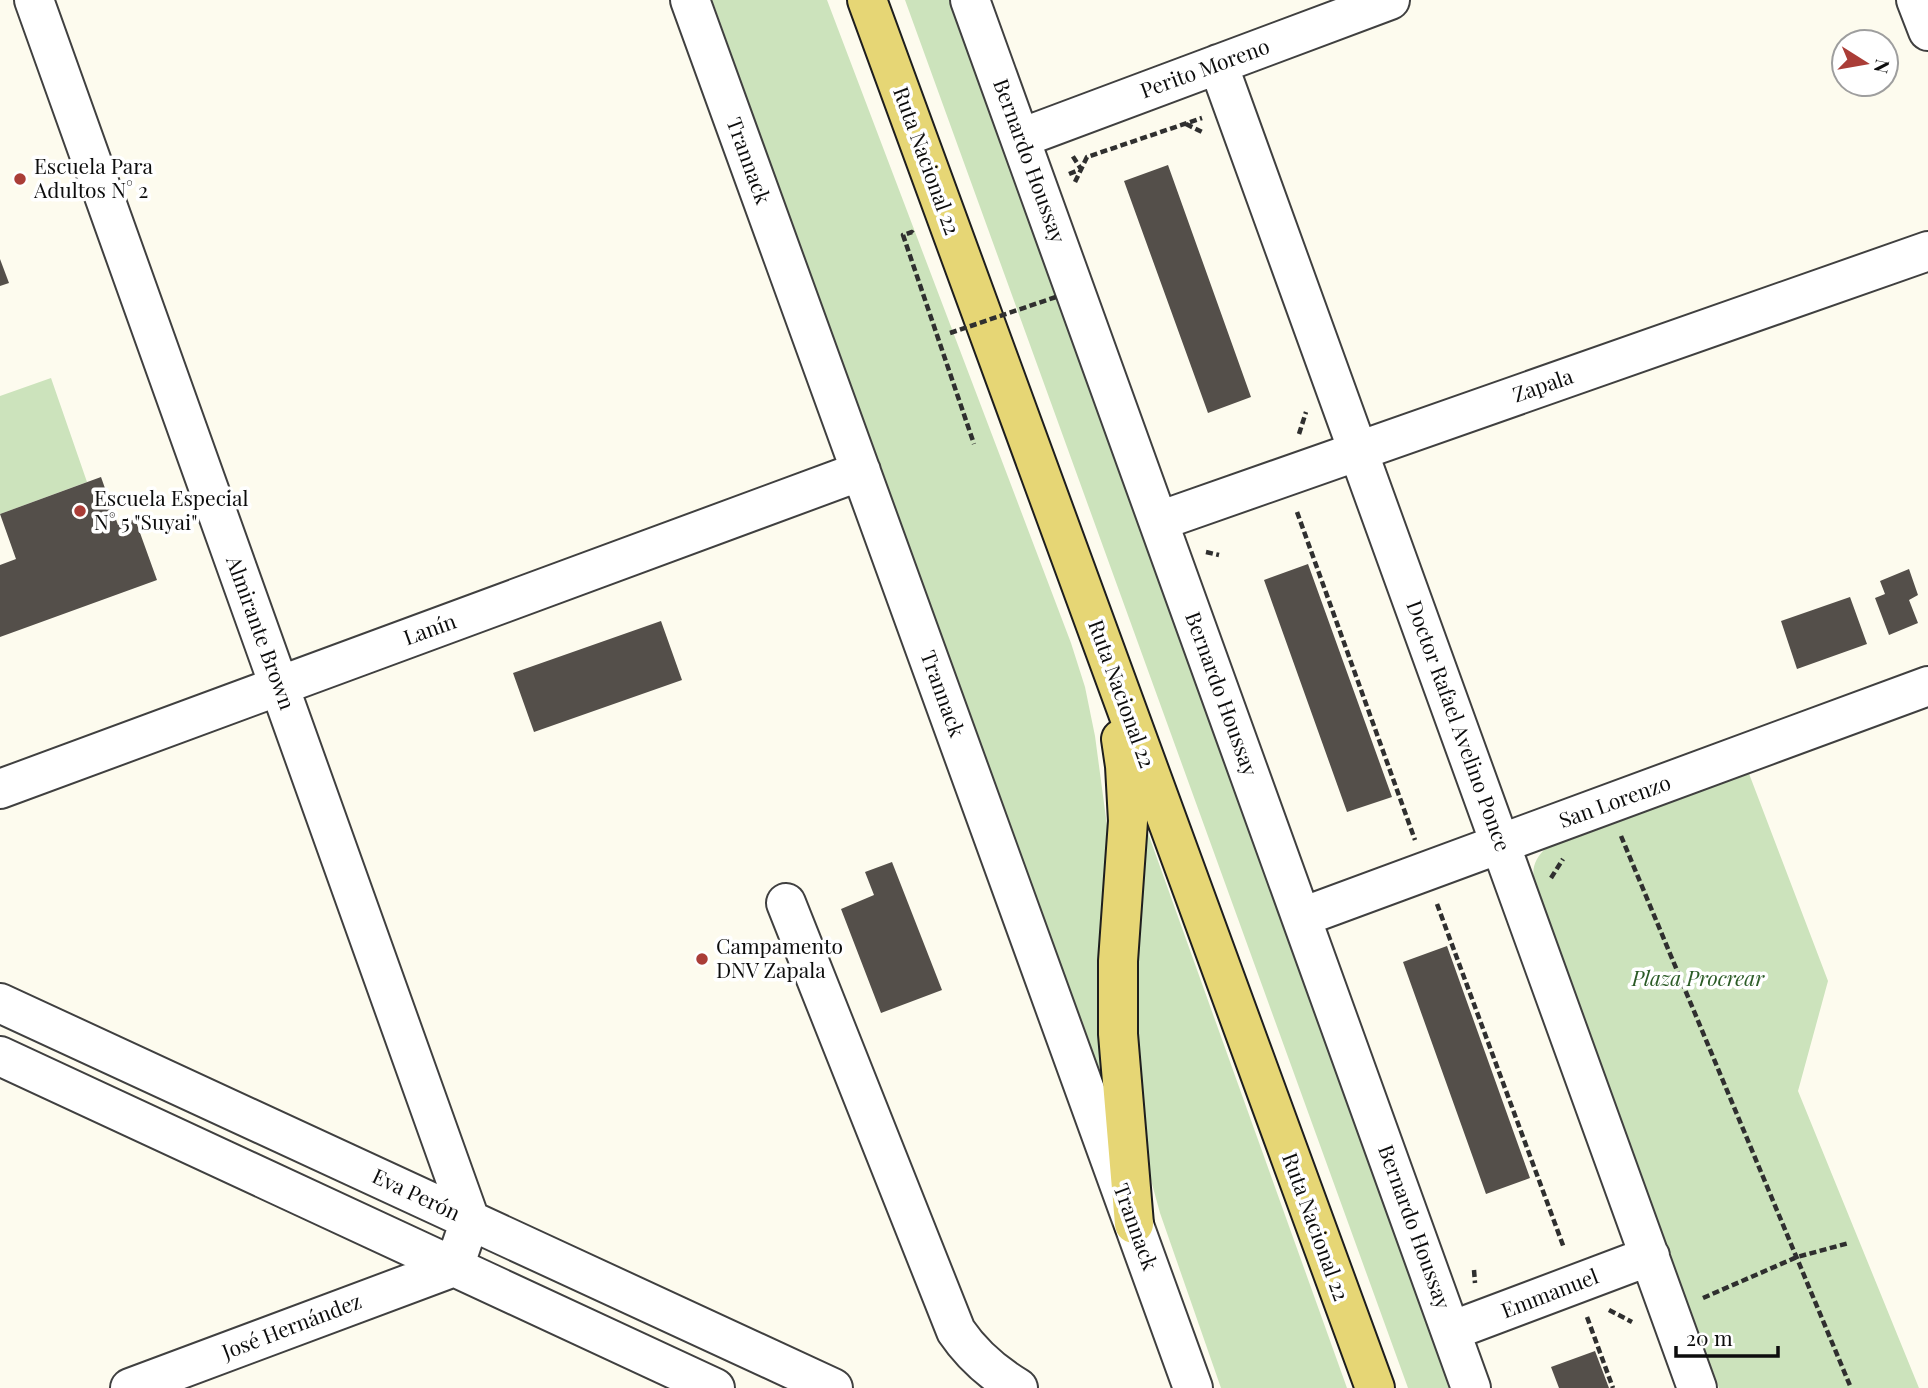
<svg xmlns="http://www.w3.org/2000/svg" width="1928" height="1388" font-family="'Playfair Display',serif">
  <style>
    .green { fill: #cce3bc }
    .building { fill: #544f4a }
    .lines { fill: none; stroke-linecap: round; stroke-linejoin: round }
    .minor-casing { stroke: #404040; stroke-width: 42 }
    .major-casing { stroke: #1e1e1e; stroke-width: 42 }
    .path { stroke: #2f2f2f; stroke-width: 4.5; stroke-dasharray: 7 3.5; stroke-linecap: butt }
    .minor { stroke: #fff; stroke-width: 38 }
    .major { stroke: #e6d675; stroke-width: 38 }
    .path-bridge { stroke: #2f2f2f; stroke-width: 4.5; stroke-dasharray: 7 3.5; stroke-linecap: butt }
    .poi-dot { fill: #aa3d37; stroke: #fff; stroke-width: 2.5 }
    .labels { text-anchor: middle; stroke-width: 7; stroke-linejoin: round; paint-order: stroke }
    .street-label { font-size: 21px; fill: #0d0d0d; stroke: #fff }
    .poi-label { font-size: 21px; fill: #0d0d0d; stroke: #fff; text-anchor: start }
    .park-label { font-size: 21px; font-style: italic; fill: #2b5b26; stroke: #fff }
  </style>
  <rect width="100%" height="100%" fill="#fdfbee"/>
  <!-- green -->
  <path class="green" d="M712,0H827L1071,643L1085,687L1095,736L1110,848L1107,1102Z
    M905,0H953L1454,1388H1408Z
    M51,378L87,482L0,514V396Z
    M1748,771L1828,981L1798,1091L1919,1388H1719L1535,885C1531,869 1534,859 1547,847Z
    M1139,808L1347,1388H1221L1160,1213L1146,1162L1130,1056Z"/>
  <!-- building -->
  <path class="building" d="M1168,165L1251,397L1208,413L1124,181Z
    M0,259L9,283L0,286Z
    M101,477L118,525L135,519L157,580L0,637V565L16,559L0,514Z
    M1308,564L1392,797L1347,812L1264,580Z
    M1909,569L1918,595L1909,600L1918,623L1889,635L1875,598L1885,594L1880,581Z
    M1850,597L1867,644L1797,669L1781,621Z
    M661,621L682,680L534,732L513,673Z
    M892,862L942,990L881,1013L841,909L874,895L865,872Z
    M1447,946L1530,1178L1486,1194L1403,962Z
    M1595,1351L1609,1388H1559L1551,1367Z"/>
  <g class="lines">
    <!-- minor casing -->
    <g class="minor-casing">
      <path id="minor" d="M34,0L470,1220L454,1267L130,1388
        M690,0L1193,1388
        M970,0L1471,1388
        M1916,0L1928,31
        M1218,64L1697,1388
        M1021,138L1390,0
        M1159,521L1928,251
        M0,789L861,471
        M786,903L956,1331C973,1356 993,1373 1018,1388
        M1302,917L1928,686
        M0,1003L833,1388
        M0,1056L715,1388
        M1451,1331L1650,1256"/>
    </g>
    <!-- major casing -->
    <g class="major-casing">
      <path id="major" d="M867,0L1375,1388
        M1121,739L1125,766L1128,821L1118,961V1034L1134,1224"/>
    </g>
    <!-- path -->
    <path class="path" d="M1186,124L1204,133
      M1069,174L1081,169L1072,155
      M1075,182L1087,157L1202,118
      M913,233L912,232L903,235L974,444
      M1299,434L1306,412
      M1297,512L1415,840
      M1206,552L1219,555
      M1621,836L1851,1388
      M1551,878L1563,859
      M1437,904L1564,1248
      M1474,1270L1475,1283
      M1703,1298L1797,1257L1849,1243
      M1609,1310L1632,1322
      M1587,1317L1613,1388"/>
    <!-- minor -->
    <use href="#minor" class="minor"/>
    <!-- major -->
    <use href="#major" class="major"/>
    <!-- path-bridge -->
    <path class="path-bridge" d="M950,333L1056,297"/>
  </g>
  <!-- markers -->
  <g class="poi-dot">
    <circle cx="20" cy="179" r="7"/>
    <circle cx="80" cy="511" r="7"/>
    <circle cx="702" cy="959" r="7"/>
  </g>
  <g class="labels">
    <!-- street labels -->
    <g class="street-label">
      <text transform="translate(1205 69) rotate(-20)" y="7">Perito Moreno</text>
      <text transform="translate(748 161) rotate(70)" y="7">Trannack</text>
      <text transform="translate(926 161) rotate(70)" y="7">Ruta Nacional 22</text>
      <text transform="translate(1029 161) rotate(70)" y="7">Bernardo Houssay</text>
      <text transform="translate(1543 386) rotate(-19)" y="7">Zapala</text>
      <text transform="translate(430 630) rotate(-20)" y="7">Lanín</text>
      <text transform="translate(260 633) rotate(70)" y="7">Almirante Brown</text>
      <text transform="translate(942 694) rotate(70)" y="7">Trannack</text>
      <text transform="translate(1121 694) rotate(70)" y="7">Ruta Nacional 22</text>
      <text transform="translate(1221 694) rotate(70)" y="7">Bernardo Houssay</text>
      <text transform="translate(1458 726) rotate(70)" y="7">Doctor Rafael Avelino Ponce</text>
      <text transform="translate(1615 802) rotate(-20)" y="7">San Lorenzo</text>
      <text transform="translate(416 1195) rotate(25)" y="7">Eva Perón</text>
      <text transform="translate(1135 1227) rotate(70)" y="7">Trannack</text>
      <text transform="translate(1315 1227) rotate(70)" y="7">Ruta Nacional 22</text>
      <text transform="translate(1414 1227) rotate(70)" y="7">Bernardo Houssay</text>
      <text transform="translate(1550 1294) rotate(-21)" y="7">Emmanuel</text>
      <text transform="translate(292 1327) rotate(-21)" y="7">José Hernández</text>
    </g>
    <!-- poi labels -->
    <g class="poi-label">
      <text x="34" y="174">Escuela Para<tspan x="34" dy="24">Adultos N° 2</tspan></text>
      <text x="94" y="506">Escuela Especial<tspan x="94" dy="24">N° 5 "Suyai"</tspan></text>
      <text x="716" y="954">Campamento<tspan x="716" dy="24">DNV Zapala</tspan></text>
    </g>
    <!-- park labels -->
    <g class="park-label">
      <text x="1698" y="986">Plaza Procrear</text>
    </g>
  </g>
  <!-- north arrow -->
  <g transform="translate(1865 63) rotate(101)"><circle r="33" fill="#ffffff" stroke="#9e9e9e" stroke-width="2"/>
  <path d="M0-5L12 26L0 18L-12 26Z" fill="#aa3d37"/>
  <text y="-10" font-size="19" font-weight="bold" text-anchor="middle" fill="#0d0d0d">N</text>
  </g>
  <!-- scale -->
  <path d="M1676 1346v10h102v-10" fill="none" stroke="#0d0d0d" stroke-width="3.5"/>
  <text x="1686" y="1346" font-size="21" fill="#0d0d0d" stroke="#ffffff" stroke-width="5" paint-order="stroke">20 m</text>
</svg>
